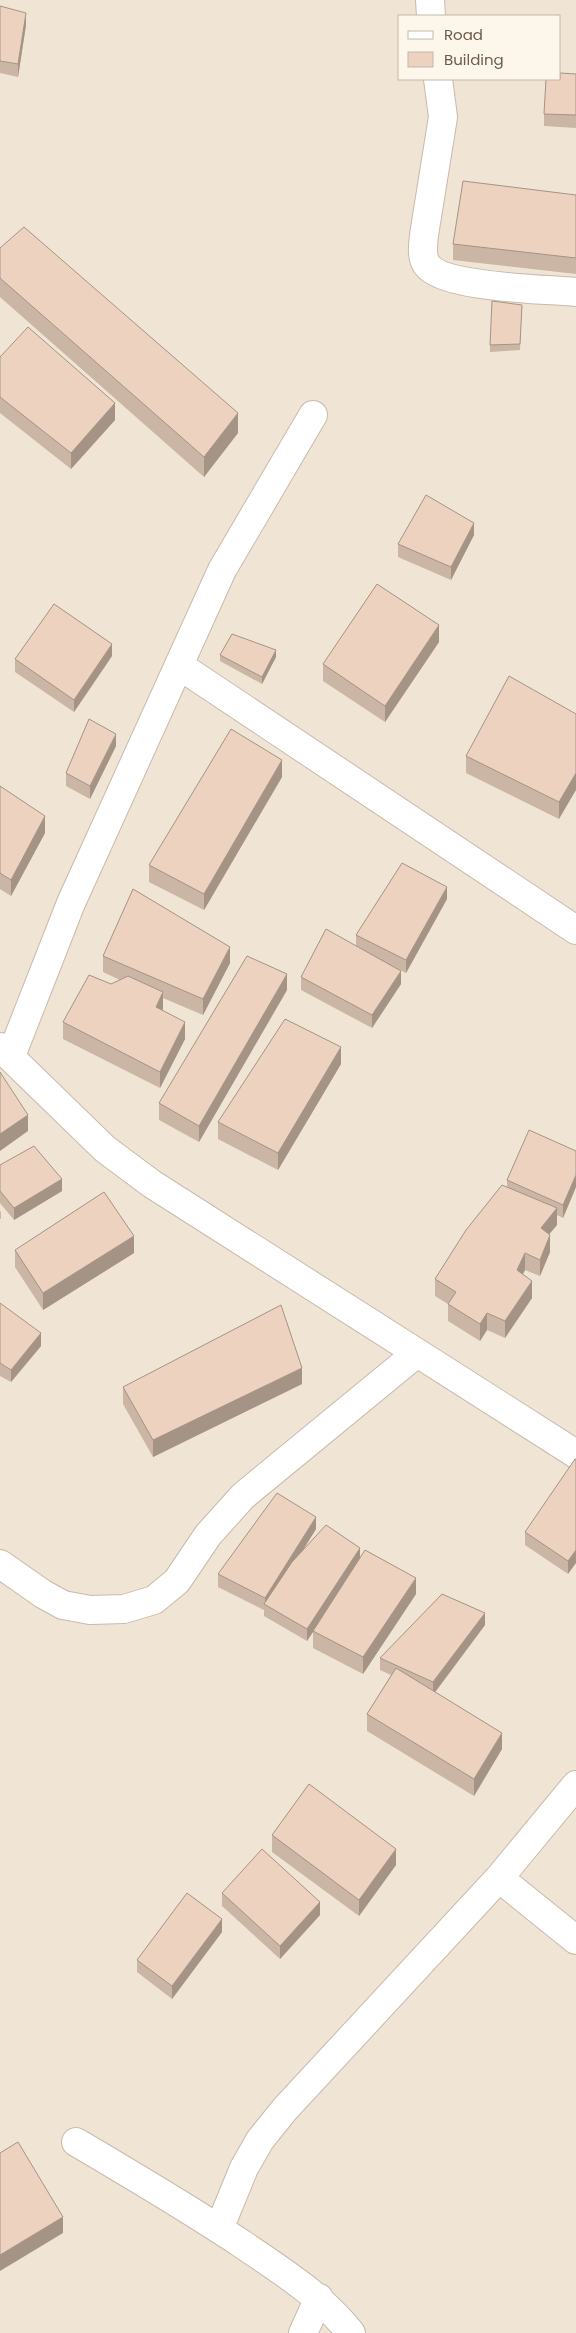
<svg xmlns="http://www.w3.org/2000/svg" width="576" height="2333" font-family="Poppins,sans-serif">
  <style>
    .residential { fill: #f0e4d4; fill-rule: evenodd }
    .lines { fill: none; stroke-linecap: round; stroke-linejoin: round }
    .street-casing { stroke: #c9baac; stroke-width: 30 }
    .street { stroke: #fff; stroke-width: 28 }
    .wall { fill: #cbb5a4 }
    .shaded-wall { fill: #a59386 }
    .building { fill: #ecd2bf; stroke: #a59386 }
  </style>
  <rect width="100%" height="100%" fill="#f9f2e5"/>
  <!-- residential -->
  <path class="residential" d="M0,0H576V2333H0ZM400,16H560V79H400Z"/>
  <g class="lines">
    <!-- street casing -->
    <g class="street-casing">
      <path id="street" d="M430,0L431,16
        M438,79L443,117L424,235C423,245 421,257 427,265C443,288 546,289 576,292
        M180,666L576,930
        M0,1047L105,1149L152,1184L576,1454
        M11,1056L71,903L222,570L313,415
        M0,1564L43,1594L63,1605L90,1610L124,1609L154,1600L177,1581L208,1535L243,1496L417,1353
        M499,1878L576,1940
        M76,2142C132,2175 188,2208 242,2244C282,2271 320,2295 351,2333
        M219,2229L244,2168L260,2140L285,2109L499,1878L576,1785
        M303,2333L319,2298"/>
    </g>
    <!-- street -->
    <use href="#street" class="street"/>
  </g>
  <!-- wall -->
  <path class="wall" d="M0,6L26,25L18,77L0,73Z
    M576,74V128L544,126V114Z
    M576,195V274L453,260V244Z
    M0,248L238,433L204,477L0,297Z
    M522,305L520,350L490,352V345Z
    M0,357L115,420L71,469L0,413Z
    M474,535L451,580L398,557V544Z
    M439,642L385,722L323,681V664Z
    M220,655L276,657L262,684L220,661Z
    M112,656L74,712L15,672V659Z
    M576,714L559,819L466,773V756Z
    M116,746L90,799L66,786V773Z
    M282,777L204,910L149,882V865Z
    M0,786L45,833L11,896L0,889Z
    M447,899L406,973L376,958L401,984L372,1028L301,990V977L356,946V935Z
    M103,956L230,963L203,1015L163,998V1009L162,1011L185,1039L160,1088L63,1039V1022L111,984L120,980L103,972Z
    M287,990L199,1142L159,1120V1103Z
    M341,1064L278,1170L218,1139V1122Z
    M576,1151V1187L563,1218L557,1215V1225L549,1234L550,1252L540,1276L525,1270L523,1274L532,1298L505,1338L487,1330L480,1341L448,1321V1304L435,1296V1279L507,1187V1180Z
    M0,1165L62,1191L14,1220L0,1203Z
    M0,1211L1,1212V1219H0Z
    M15,1250L134,1253L43,1310L15,1267Z
    M0,1303L41,1346L11,1382L0,1376Z
    M302,1384L153,1457L123,1404V1387Z
    M576,1459L568,1574L525,1545V1532Z
    M316,1529L303,1550L360,1558L416,1594L363,1674L313,1648V1632L307,1641L264,1616V1610L218,1587V1574Z
    M485,1625L435,1692L502,1749L474,1796L367,1731V1714L391,1675L380,1670V1658Z
    M272,1835L396,1865L359,1916L272,1852Z
    M222,1893L320,1915L280,1959L222,1906Z
    M222,1932L172,1999L137,1972V1960Z"/>
  <!-- shaded-wall -->
  <path class="shaded-wall" d="M26,13V25L18,77V64Z
    M115,403V420L71,469V453Z
    M238,413V433L204,477V457Z
    M474,523V535L451,580V567Z
    M439,625V642L385,722V706Z
    M112,644V656L74,712V700Z
    M276,650V657L262,684V677Z
    M116,734V746L90,799V786Z
    M282,760V777L204,910V894Z
    M576,773V790L559,819V802Z
    M45,816V833L11,896V880Z
    M447,887V899L406,973V960Z
    M230,947V963L203,1015V999Z
    M401,971V984L372,1028V1015Z
    M287,974V990L199,1142V1126Z
    M163,992V1009L156,1024V1007Z
    M185,1022V1039L160,1088V1072Z
    M341,1047V1064L278,1170V1153Z
    M28,1115V1131L0,1151V1134Z
    M576,1175V1187L563,1218V1205Z
    M62,1179V1191L14,1220V1208Z
    M557,1208V1225L541,1244V1228Z
    M550,1235V1252L540,1276V1260Z
    M134,1236V1253L43,1310V1293Z
    M525,1253V1270L517,1286V1270Z
    M532,1281V1298L505,1338V1321Z
    M487,1313V1330L480,1341V1324Z
    M41,1333V1346L11,1382V1370Z
    M302,1368V1384L153,1457V1440Z
    M316,1517V1529L268,1606L265,1604V1598Z
    M360,1548V1560L307,1641V1629Z
    M576,1550V1563L568,1574V1561Z
    M416,1578V1594L363,1674V1657Z
    M485,1613V1625L433,1695V1682Z
    M502,1733V1749L474,1796V1779Z
    M396,1849V1865L359,1916V1900Z
    M320,1902V1915L280,1959V1946Z
    M222,1919V1932L172,1999V1986Z
    M63,2217V2233L0,2271V2255Z"/>
  <!-- building -->
  <path class="building" d="M0,6L26,13L18,64L0,61Z
    M560,73L576,74V115L544,114L546,79H560Z
    M463,181L576,195V258L453,244Z
    M24,227L238,413L204,457L0,278V248Z
    M492,301L522,305L520,344L490,345Z
    M28,327L115,403L71,453L0,397V357Z
    M426,495L474,523L451,567L398,544Z
    M377,584L439,625L385,706L323,664Z
    M54,604L112,644L74,700L15,659Z
    M232,634L276,650L262,677L220,655Z
    M509,676L576,714V773L559,802L466,756Z
    M89,719L116,734L90,786L66,773Z
    M231,729L282,760L204,894L149,865Z
    M0,786L45,816L11,880L0,873Z
    M402,863L447,887L406,960L356,935Z
    M133,889L230,947L203,999L103,956Z
    M326,929L401,971L372,1015L301,977Z
    M247,956L287,974L199,1126L159,1103Z
    M89,975L111,984L128,976L163,992L156,1007L185,1022L160,1072L63,1022Z
    M285,1019L341,1047L278,1153L218,1122Z
    M0,1072L28,1115L0,1134Z
    M529,1130L576,1151V1175L563,1205L507,1180Z
    M34,1146L62,1179L14,1208L0,1191V1165Z
    M502,1185L557,1208L541,1228L550,1235L540,1260L525,1253L517,1270L532,1281L505,1321L487,1313L480,1324L448,1304L456,1292L435,1279L466,1230Z
    M104,1192L134,1236L43,1293L15,1250Z
    M0,1303L41,1333L11,1370L0,1363Z
    M281,1305L302,1368L153,1440L123,1387Z
    M575,1459H576V1550L568,1561L525,1532Z
    M277,1493L316,1517L265,1598L218,1574Z
    M326,1525L360,1548L307,1629L264,1604L292,1562Z
    M365,1550L416,1578L363,1657L313,1631Z
    M442,1594L485,1613L433,1682L380,1658Z
    M396,1668L502,1733L474,1779L367,1714Z
    M309,1784L396,1849L359,1900L272,1835Z
    M262,1849L320,1902L280,1946L222,1893Z
    M187,1893L222,1919L172,1986L137,1960Z
    M18,2142L63,2217L0,2255V2153Z"/>
  <!-- legend -->
  <rect x="398" y="15" width="162" height="65" fill="#fdf6ea" stroke="#c4b8ab"/>
  <rect x="408" y="31" width="25" height="8" fill="#ffffff" stroke="#c4b8ab"/>
  <text x="444" y="40" font-size="15" fill="#6f5a4d">Road</text>
  <rect x="408" y="52" width="25" height="15" fill="#ecd2bf" stroke="#c4b8ab"/>
  <text x="444" y="65" font-size="15" fill="#6f5a4d">Building</text>
</svg>
